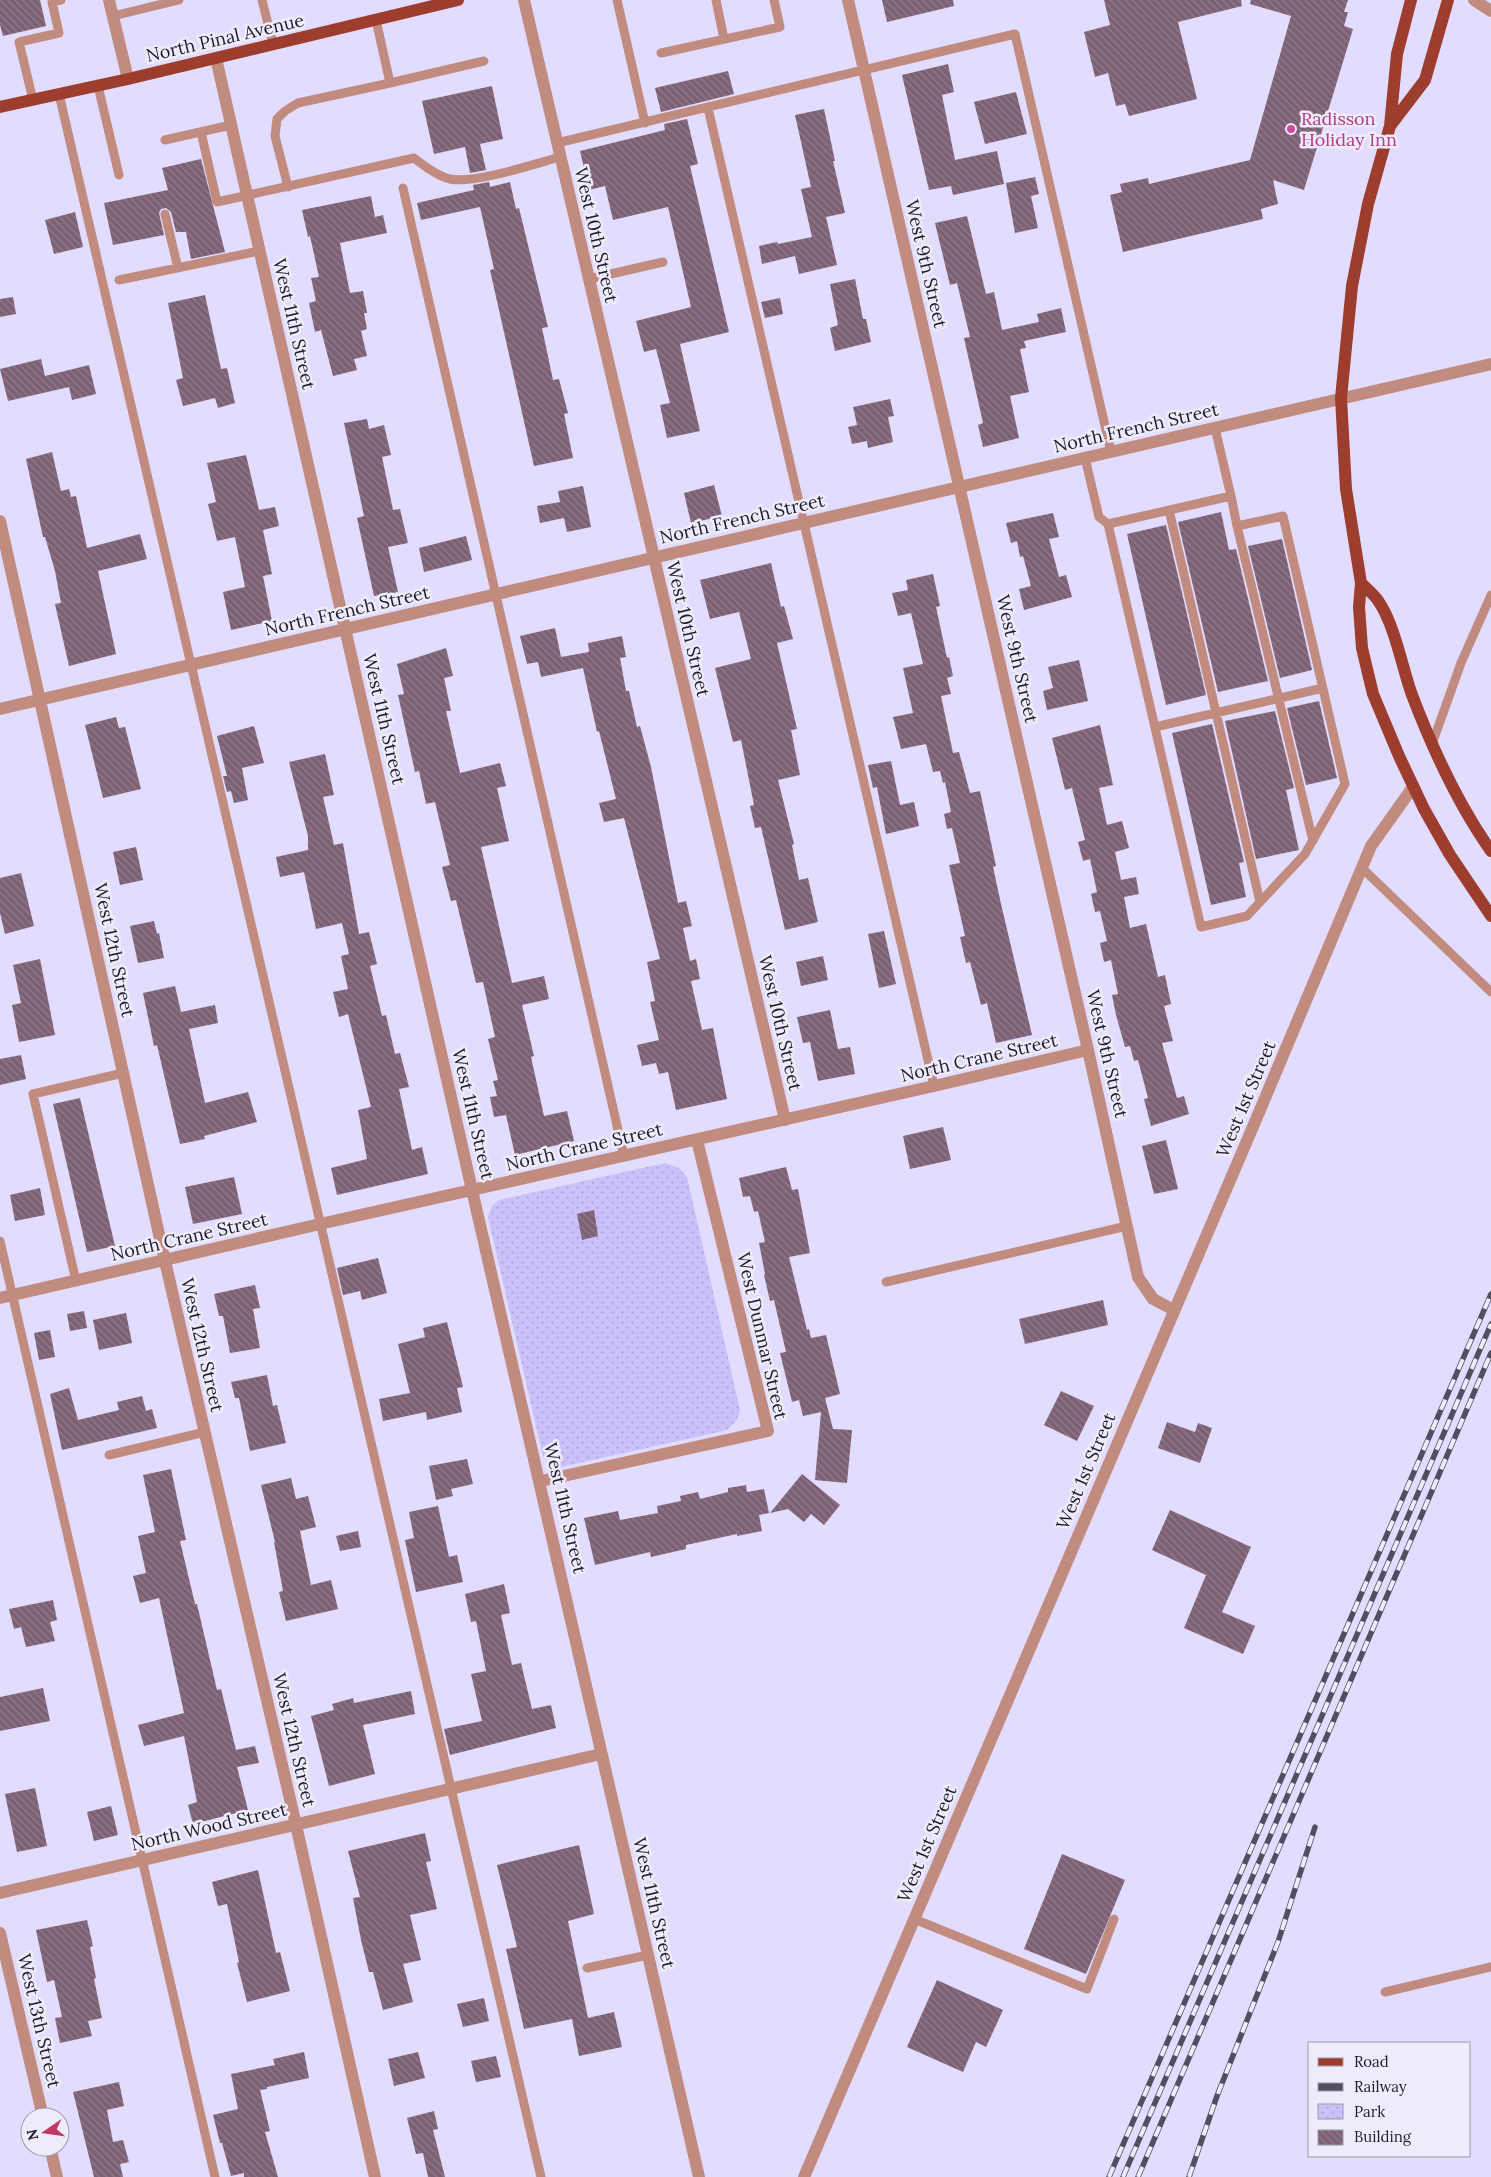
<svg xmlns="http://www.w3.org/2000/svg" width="1491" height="2177" font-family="Lora,serif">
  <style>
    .park { fill: url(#park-dots) }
    .building { fill: url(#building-back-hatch) }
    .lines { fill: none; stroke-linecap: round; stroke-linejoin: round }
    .service { stroke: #c28b80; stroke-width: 9 }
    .minor { stroke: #c28b80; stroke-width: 12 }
    .primary { stroke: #9d3d2d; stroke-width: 12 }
    .rail-casing { stroke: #524e61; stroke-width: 5.5 }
    .rail { stroke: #eeecfa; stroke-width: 4; stroke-dasharray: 11; stroke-linecap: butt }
    .hotel-dot { fill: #d1479c; stroke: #eeecfa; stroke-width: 2 }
    .labels { text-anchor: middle; stroke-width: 5; stroke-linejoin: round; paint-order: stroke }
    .street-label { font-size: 18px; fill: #201d2a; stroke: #eeecfa }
    .hotel-label { font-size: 18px; fill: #b23c85; stroke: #eeecfa; text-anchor: start }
  </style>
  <defs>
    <pattern id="park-dots" width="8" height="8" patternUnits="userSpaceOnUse" patternTransform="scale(1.25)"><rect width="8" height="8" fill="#cbc0fa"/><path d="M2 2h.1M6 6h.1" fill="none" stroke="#aea5d6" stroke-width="1.8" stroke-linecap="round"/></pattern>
    <pattern id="building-back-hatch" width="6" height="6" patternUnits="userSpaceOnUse" patternTransform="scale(1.25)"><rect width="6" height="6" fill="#7d6074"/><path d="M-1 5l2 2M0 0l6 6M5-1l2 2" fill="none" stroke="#907b8a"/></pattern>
  </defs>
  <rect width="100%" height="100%" fill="#e2dcfe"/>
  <!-- park -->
  <path class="park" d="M665,1163L679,1168L687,1177L740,1410L737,1420L727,1430L561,1467L551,1463L543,1456L488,1217L492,1206L499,1200Z"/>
  <!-- building -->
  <path class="building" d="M0,0H40L46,26L3,36L0,25Z
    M882,0H953L954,6L887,22Z
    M1104,0H1241L1242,6L1178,22L1197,99L1129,116L1125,104L1116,106L1108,73L1095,77L1084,32L1110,25Z
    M1251,0H1348L1344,12H1348L1344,26L1353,29L1304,190L1273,180L1278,204L1261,209L1263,219L1123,252L1110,195L1122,192L1120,184L1148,178L1149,184L1250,160L1291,16L1250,4Z
    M948,64L954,92L942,95L955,160L997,151L1004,184L953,195L951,186L929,190L902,75Z
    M728,71L734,94L661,112L655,88Z
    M492,86L503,139L480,144L486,170L470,173L465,147L434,154L422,101Z
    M1016,92L1027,134L985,144L974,102Z
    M824,109L835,161H833L845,213L826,217L837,265L799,274L795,256L762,264L759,246L777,242L778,244L812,237L801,189L811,187L795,115Z
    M687,119L698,164L690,166L729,332L680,344L700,431L667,438L660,405L670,403L656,349L644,352L636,321L691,307L668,207L613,220L605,186L589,190L580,151L665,130L664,124Z
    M201,159L225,252L191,259L186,232H176L171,212L166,208L161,209L159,213L164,235L113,245L104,203L168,190L162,168Z
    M1035,177L1039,194L1031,196L1038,228L1015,233L1006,183Z
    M489,182L490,187L510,182L516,209L519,208L548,327L542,328L553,380L559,379L568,413L564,414L573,458L534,466L490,270L494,269L480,207L421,220L417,203L474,190L473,185Z
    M371,196L375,217L383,215L387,233L340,243L350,293L363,291L367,313H364L367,329L361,331L367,356L354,359L357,370L333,376L321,330L315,332L309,303L316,301L311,278L319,277L310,236L308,237L302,210Z
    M75,212L83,247L54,254L45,220Z
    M967,216L986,294L994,292L1002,330L1039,322L1037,314L1061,308L1066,332L1024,341L1026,348L1020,349L1029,392L1010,396L1019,438L983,447L978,425L983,423L964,338L970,337L957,283L950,285L935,223Z
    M855,279L863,319H866L871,342L835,351L830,328L838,325L830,284Z
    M205,295L221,369L227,368L235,403L218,408L215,398L183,406L176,380L183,378L168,303Z
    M13,297L16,314L0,317V299Z
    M780,298L783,314L765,318L761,302Z
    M41,359L45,376L89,365L96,394L72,400L69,387L8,401L0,369Z
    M890,399L894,416L888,417L893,442L868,448L867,441L852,444L848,427L857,425L853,407Z
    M367,419L369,429L384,425L391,455L382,457L393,510L400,509L408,543L388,547L398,592L374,596L357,518L364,516L344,423Z
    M52,452L61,491L69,489L71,497L76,496L87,548L140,534L147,559L98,571L116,654L69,666L55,604L61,603L55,571L45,537H43L26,459Z
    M246,455L259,510L275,507L279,526L263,530L272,574L263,576L272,621L231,630L223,592L245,587L235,537L217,541L208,504L216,502L207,463Z
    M714,485L722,516L691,523L684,493Z
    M583,486L591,527L567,532L564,518L540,523L537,506L560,502L558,491Z
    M1221,512L1229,550L1236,549L1268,681L1218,692L1178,522Z
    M1053,513L1059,537L1049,539L1059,577L1066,575L1072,597L1024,610L1019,589L1031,586L1023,556L1020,557L1017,541L1011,543L1006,523Z
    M1166,525L1206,695L1166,705L1127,534Z
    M466,536L472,560L424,572L419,548Z
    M1282,539L1312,670L1280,678L1248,546Z
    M771,563L781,607L784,606L793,639L777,643L797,729L791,730L800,775L778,780L794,844L792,845L799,880L808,878L818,922L785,930L761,827L755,828L750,806L754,805L741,740L733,742L715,668L751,659L739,612L710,619L700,580Z
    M933,574L940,606L936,607L947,658L949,657L953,676L947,678L951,694L941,696L953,753L959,752L970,793L980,791L996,866L993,867L1001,904L1032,1035L996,1043L987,1003L981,1005L970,962L966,963L960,937L965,936L949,865L960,863L952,828L947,829L944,814L951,812L945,782L943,783L940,771L933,772L926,744L901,749L893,717L913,713L903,668L923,664L911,613L898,616L892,593L908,590L906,580Z
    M555,628L561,657L589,652L588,643L622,636L626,657L620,658L626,691H629L637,727L640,726L651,767L678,903L686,901L692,926L683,928L690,961L696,959L700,979L691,981L702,1030L713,1028L727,1099L676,1110L668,1072L659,1074L656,1063L642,1066L637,1045L659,1040L650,1002L655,1001L647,962L660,959L624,818L604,822L599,803L616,799L599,731L597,732L583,668L541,677L538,662L527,664L520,636Z
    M446,648L453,676L444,678L451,711H446L460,773L500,763L506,786L497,788L509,841L481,847L512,983L544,976L549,999L522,1005L534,1056L531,1057L544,1116L567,1111L574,1141L515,1155L506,1115L494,1117L490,1097L497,1096L493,1081L498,1080L488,1039L495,1037L483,982L476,983L456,900L451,901L442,867L450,865L435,802L426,804L419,771L415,772L398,695L404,694L397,664Z
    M1079,660L1088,701L1047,710L1043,691L1053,688L1048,667Z
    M1319,701L1337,778L1306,785L1287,708Z
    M1275,711L1294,788L1286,790L1299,850L1256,859L1225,721Z
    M116,717L119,728L125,727L141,789L103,798L85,725Z
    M1212,724L1244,862L1239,863L1246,897L1211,905L1172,733Z
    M1100,725L1113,785L1099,788L1107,825L1122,821L1129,848L1115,852L1121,880L1136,877L1139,894L1124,897L1130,928L1146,924L1158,977L1165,975L1171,1004L1164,1006L1173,1041L1162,1043L1177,1098L1184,1096L1189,1114L1151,1126L1144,1099L1148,1098L1138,1060L1134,1061L1130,1046L1125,1047L1116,1015L1112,995L1118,994L1111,960L1104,962L1100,943L1107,941L1100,911L1095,912L1091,894L1097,892L1090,859L1083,861L1078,842L1085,840L1072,788L1065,790L1052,738Z
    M254,726L264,763L242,768L248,800L234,803L231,791L227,792L223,776H227L217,736Z
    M325,754L334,795L323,797L334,845L343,843L359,934L369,932L377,964L370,966L382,1016L386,1015L395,1054L400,1053L409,1087L399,1089L412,1150L422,1147L428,1174L337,1195L331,1168L367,1159L358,1110L371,1107L348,1014L339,1017L333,992L348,989L341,956L349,954L342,923L316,929L304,872L280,877L276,857L308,850V836L289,762Z
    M891,761L900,805L914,802L919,826L886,834L877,787L873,788L868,765Z
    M136,847L143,880L120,885L113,852Z
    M21,873L34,926L5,934L0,913V878Z
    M154,921L157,934L159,933L164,958L138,963L130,926Z
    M884,931L896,984L879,988L868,934Z
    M823,956L828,980L801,986L796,962Z
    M40,959L55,1035L19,1042L12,1005L21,1003L13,965Z
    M175,986L181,1012L215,1005L218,1023L189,1029L205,1103L248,1092L257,1122L204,1136L205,1139L180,1144L157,1045L154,1046L143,993Z
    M830,1010L838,1049L850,1047L855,1074L818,1081L810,1042L803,1043L797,1017Z
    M21,1055L26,1079L0,1085V1059Z
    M80,1098L115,1246L87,1252L53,1104Z
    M943,1127L951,1160L910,1169L903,1136Z
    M1166,1140L1178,1189L1154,1194L1142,1146Z
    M786,1167L792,1190L798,1189L810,1253L789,1257L807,1330L809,1329L811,1338L826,1335L840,1394L825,1398L833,1429L852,1430L847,1483L815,1480L821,1412L803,1416L799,1400L792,1402L780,1353L786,1352L774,1300L770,1301L764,1275L765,1274L759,1243L765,1242L758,1211L754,1212L750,1196L743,1197L739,1178Z
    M234,1177L242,1214L193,1224L185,1187Z
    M40,1188L45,1215L15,1221L10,1195Z
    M594,1210L598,1236L582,1240L577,1214Z
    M378,1258L387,1293L362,1300L360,1291L343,1295L337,1268Z
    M255,1285L260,1308L253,1309L260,1348L230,1353L223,1316H219L214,1294Z
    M1103,1300L1108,1325L1025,1344L1019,1319Z
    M84,1311L87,1328L70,1331L67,1314Z
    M126,1313L132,1343L99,1350L93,1320Z
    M447,1322L463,1387L457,1388L462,1412L427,1420L426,1412L383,1421L379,1399L410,1393L398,1344L425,1337L423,1328Z
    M50,1330L55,1357L39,1360L34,1333Z
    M267,1375L273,1406L277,1405L286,1443L250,1451L239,1398H235L231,1382Z
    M69,1388L78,1420L119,1410L117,1402L142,1396L146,1411L152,1409L157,1428L62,1450L50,1394Z
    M1061,1391L1094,1406L1077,1441L1044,1425Z
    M1167,1422L1195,1432L1198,1423L1212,1428L1200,1463L1158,1448Z
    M467,1459L473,1484L451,1489L453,1496L436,1500L429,1466Z
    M171,1469L186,1540L180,1541L195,1604H197L217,1690L221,1689L236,1750L255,1746L259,1763L237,1767L248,1810L193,1824L188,1805L197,1802L184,1736L144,1746L138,1725L184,1713L159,1598L140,1603L133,1576L146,1573L138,1536L155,1532L143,1475Z
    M802,1474L840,1505L824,1525L811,1514L804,1522L788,1509L770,1513Z
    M291,1478L296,1499L308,1496L316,1527L300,1531L311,1585L331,1580L338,1609L286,1621L279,1592L283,1591L274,1542H275L261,1485Z
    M746,1485L747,1492L764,1489L769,1513L759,1515L762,1531L737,1536V1534L686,1545V1549L651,1557L650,1552L595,1565L584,1518L618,1511L620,1520L658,1513L657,1506L681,1501L680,1496L698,1492L700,1499L728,1492V1488Z
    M438,1506L449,1557L457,1555L463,1582L416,1592L405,1540L414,1538L409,1512Z
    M1170,1510L1251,1547L1222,1612L1255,1626L1243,1654L1184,1628L1206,1575L1152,1550Z
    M358,1531L361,1547L340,1551L336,1536Z
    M504,1584L510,1613L501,1615L512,1665L521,1663L532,1709L551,1705L556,1728L450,1755L444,1729L482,1721L471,1674L486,1671L476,1621L471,1622L465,1594Z
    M53,1600L57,1620L50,1622L55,1641L26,1647L21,1627L14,1629L9,1609Z
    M43,1688L50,1721L0,1731V1697Z
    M411,1691L415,1714L363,1725L375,1774L329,1786L311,1716L334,1710L332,1704L353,1698L354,1703Z
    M35,1788L47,1846L17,1852L5,1794Z
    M111,1806L118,1835L94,1841L87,1812Z
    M425,1833L431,1861L426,1862L437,1909L410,1915L421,1960L403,1964L413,2002L383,2010L373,1972H369L361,1940L353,1898L360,1897L348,1851Z
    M579,1845L594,1914L568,1921L588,2018L614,2012L622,2047L579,2056L572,2019L524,2029L506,1949L517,1947L497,1865Z
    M1062,1854L1125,1880L1086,1974L1024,1949Z
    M258,1870L276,1953L280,1952L290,1991L247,2002L237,1963L239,1962L227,1904L218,1906L212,1882Z
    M87,1920L93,1946L90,1947L96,1978L94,1979L102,2018L88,2021L92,2036L60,2043L55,2018L62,2017L54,1980L47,1982L36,1930Z
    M937,1980L1003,2010L986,2047L976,2042L963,2072L907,2047Z
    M484,1998L489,2021L463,2027L457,2004Z
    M304,2052L309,2078L267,2087V2089L260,2090L270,2131L265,2132L278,2177H244V2173L231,2176L222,2143H220L213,2115L238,2109L231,2074L275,2065L273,2059Z
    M418,2052L425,2078L394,2086L388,2059Z
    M496,2056L501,2077L476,2082L471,2061Z
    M119,2082L124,2106L107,2110L113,2142L123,2140L129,2162L120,2164L123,2177H94L73,2092Z
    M434,2111L438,2129L433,2130L445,2177H428L423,2153L416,2154L407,2118Z"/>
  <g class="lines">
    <!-- service -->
    <path class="service" d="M262,0L273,44
      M617,0L645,123
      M716,0L724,39
      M113,16L179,0
      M661,53L780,27L774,0
      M390,83L484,61
      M98,86L119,175
      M59,94L541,2177
      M33,100L19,42L59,33L52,2L61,0
      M708,108L934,1086
      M201,132L217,202L414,158C424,166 437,176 450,179C475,184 534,164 560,157
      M165,140L231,125
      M557,143L1015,34L1111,452
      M288,187L275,136L277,119L285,111L298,103L390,83L376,20
      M403,188L624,1156
      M165,214L178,268
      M589,279L663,262
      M119,280L259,251
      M1085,458L1099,517L1108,524L1231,496L1215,428
      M1169,510L1260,902
      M1108,524L1201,927L1247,916L1305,854L1345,784L1283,516L1237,526L1231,496
      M1237,526L1313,841
      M1155,727L1323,688
      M1432,744L1461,663L1491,595
      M1362,868L1491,992
      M0,1241L215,2177
      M76,1281L33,1094L123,1073
      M886,1282L1127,1226
      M109,1455L205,1432
      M914,1919L1087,1989L1114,1919
      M587,1968L648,1955
      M1385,1992L1491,1967"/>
    <!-- minor -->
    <path class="minor" d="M109,0L128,79
      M524,0L785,1120
      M848,0L1088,1050L1138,1277L1153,1299L1174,1310
      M1474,0L1491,11
      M216,58L472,1190L699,2177
      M0,521L165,1261L296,1825L375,2177
      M0,709L1491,364
      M0,1298L320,1224L934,1086L1088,1050
      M541,1481L768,1431L697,1140
      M0,1893L601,1754
      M0,1933L43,2117
      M50,2147L57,2177
      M804,2177L1255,1122L1371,846L1413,787"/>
    <!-- primary -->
    <path class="primary" d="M1411,0L1397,54L1390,126L1368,204L1352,286L1341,398L1346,489L1361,583L1359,607L1362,648L1373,694L1399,756L1424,809L1450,855L1491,916
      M0,107L128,79L458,0
      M1390,126L1425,80L1448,0
      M1361,583C1367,589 1375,595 1379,602C1395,626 1402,667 1412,695C1433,750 1457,803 1491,851"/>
    <!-- rail casing -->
    <g class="rail-casing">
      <path id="rail" d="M1109,2177L1491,1294
        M1123,2177L1491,1324
        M1138,2177L1491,1353
        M1189,2177L1217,2096L1278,1942L1315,1827"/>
    </g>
    <!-- rail -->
    <use href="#rail" class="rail"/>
  </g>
  <!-- markers -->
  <circle class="hotel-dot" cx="1291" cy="129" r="5"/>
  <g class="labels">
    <!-- street labels -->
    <g class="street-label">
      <text transform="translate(225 38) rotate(-13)" y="6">North Pinal Avenue</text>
      <text transform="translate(596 235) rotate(77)" y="6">West 10th Street</text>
      <text transform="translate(926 264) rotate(77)" y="6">West 9th Street</text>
      <text transform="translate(294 324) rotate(77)" y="6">West 11th Street</text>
      <text transform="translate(1136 428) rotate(-13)" y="6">North French Street</text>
      <text transform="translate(742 519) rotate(-13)" y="6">North French Street</text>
      <text transform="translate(347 611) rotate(-13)" y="6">North French Street</text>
      <text transform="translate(688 629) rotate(77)" y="6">West 10th Street</text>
      <text transform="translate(1017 659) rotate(77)" y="6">West 9th Street</text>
      <text transform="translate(384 719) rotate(77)" y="6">West 11th Street</text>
      <text transform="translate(114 950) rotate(78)" y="6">West 12th Street</text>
      <text transform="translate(780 1023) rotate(77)" y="6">West 10th Street</text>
      <text transform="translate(1107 1054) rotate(77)" y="6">West 9th Street</text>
      <text transform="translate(979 1058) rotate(-13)" y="6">North Crane Street</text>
      <text transform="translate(1246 1099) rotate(-67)" y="6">West 1st Street</text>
      <text transform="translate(473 1114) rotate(77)" y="6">West 11th Street</text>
      <text transform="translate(584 1147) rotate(-13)" y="6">North Crane Street</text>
      <text transform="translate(189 1237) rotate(-13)" y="6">North Crane Street</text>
      <text transform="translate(762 1336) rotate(77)" y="6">West Dunmar Street</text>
      <text transform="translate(202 1345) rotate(77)" y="6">West 12th Street</text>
      <text transform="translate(1086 1471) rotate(-67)" y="6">West 1st Street</text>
      <text transform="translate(565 1508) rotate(77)" y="6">West 11th Street</text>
      <text transform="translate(294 1740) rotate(77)" y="6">West 12th Street</text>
      <text transform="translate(209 1827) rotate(-13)" y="6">North Wood Street</text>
      <text transform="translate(927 1844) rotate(-67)" y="6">West 1st Street</text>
      <text transform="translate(654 1903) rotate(77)" y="6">West 11th Street</text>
      <text transform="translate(39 2021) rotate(77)" y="6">West 13th Street</text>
    </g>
    <!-- hotel labels -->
    <g class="hotel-label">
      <text x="1301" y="125">Radisson<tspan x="1301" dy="21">Holiday Inn</tspan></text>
    </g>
  </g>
  <!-- legend -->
  <rect x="1308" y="2042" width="162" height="115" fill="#eeecfa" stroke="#9c99a7"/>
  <rect x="1318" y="2058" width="25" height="8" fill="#9d3d2d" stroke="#9c99a7"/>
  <text x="1354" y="2067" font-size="15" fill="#201d2a">Road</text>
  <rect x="1318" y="2083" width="25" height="8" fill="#524e61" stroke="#9c99a7"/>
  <text x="1354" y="2092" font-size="15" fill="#201d2a">Railway</text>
  <rect x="1318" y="2104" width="25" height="15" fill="url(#park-dots)" stroke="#9c99a7"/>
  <text x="1354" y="2117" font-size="15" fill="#201d2a">Park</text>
  <rect x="1318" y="2130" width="25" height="15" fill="url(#building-back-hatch)" stroke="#9c99a7"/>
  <text x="1354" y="2142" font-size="15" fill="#201d2a">Building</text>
  <!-- north arrow -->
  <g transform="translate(45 2132) rotate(257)"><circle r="24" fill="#eeecfa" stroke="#9c99a7"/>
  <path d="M0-4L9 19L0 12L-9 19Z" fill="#c43664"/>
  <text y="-8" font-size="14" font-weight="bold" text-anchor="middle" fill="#201d2a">N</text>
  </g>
</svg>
